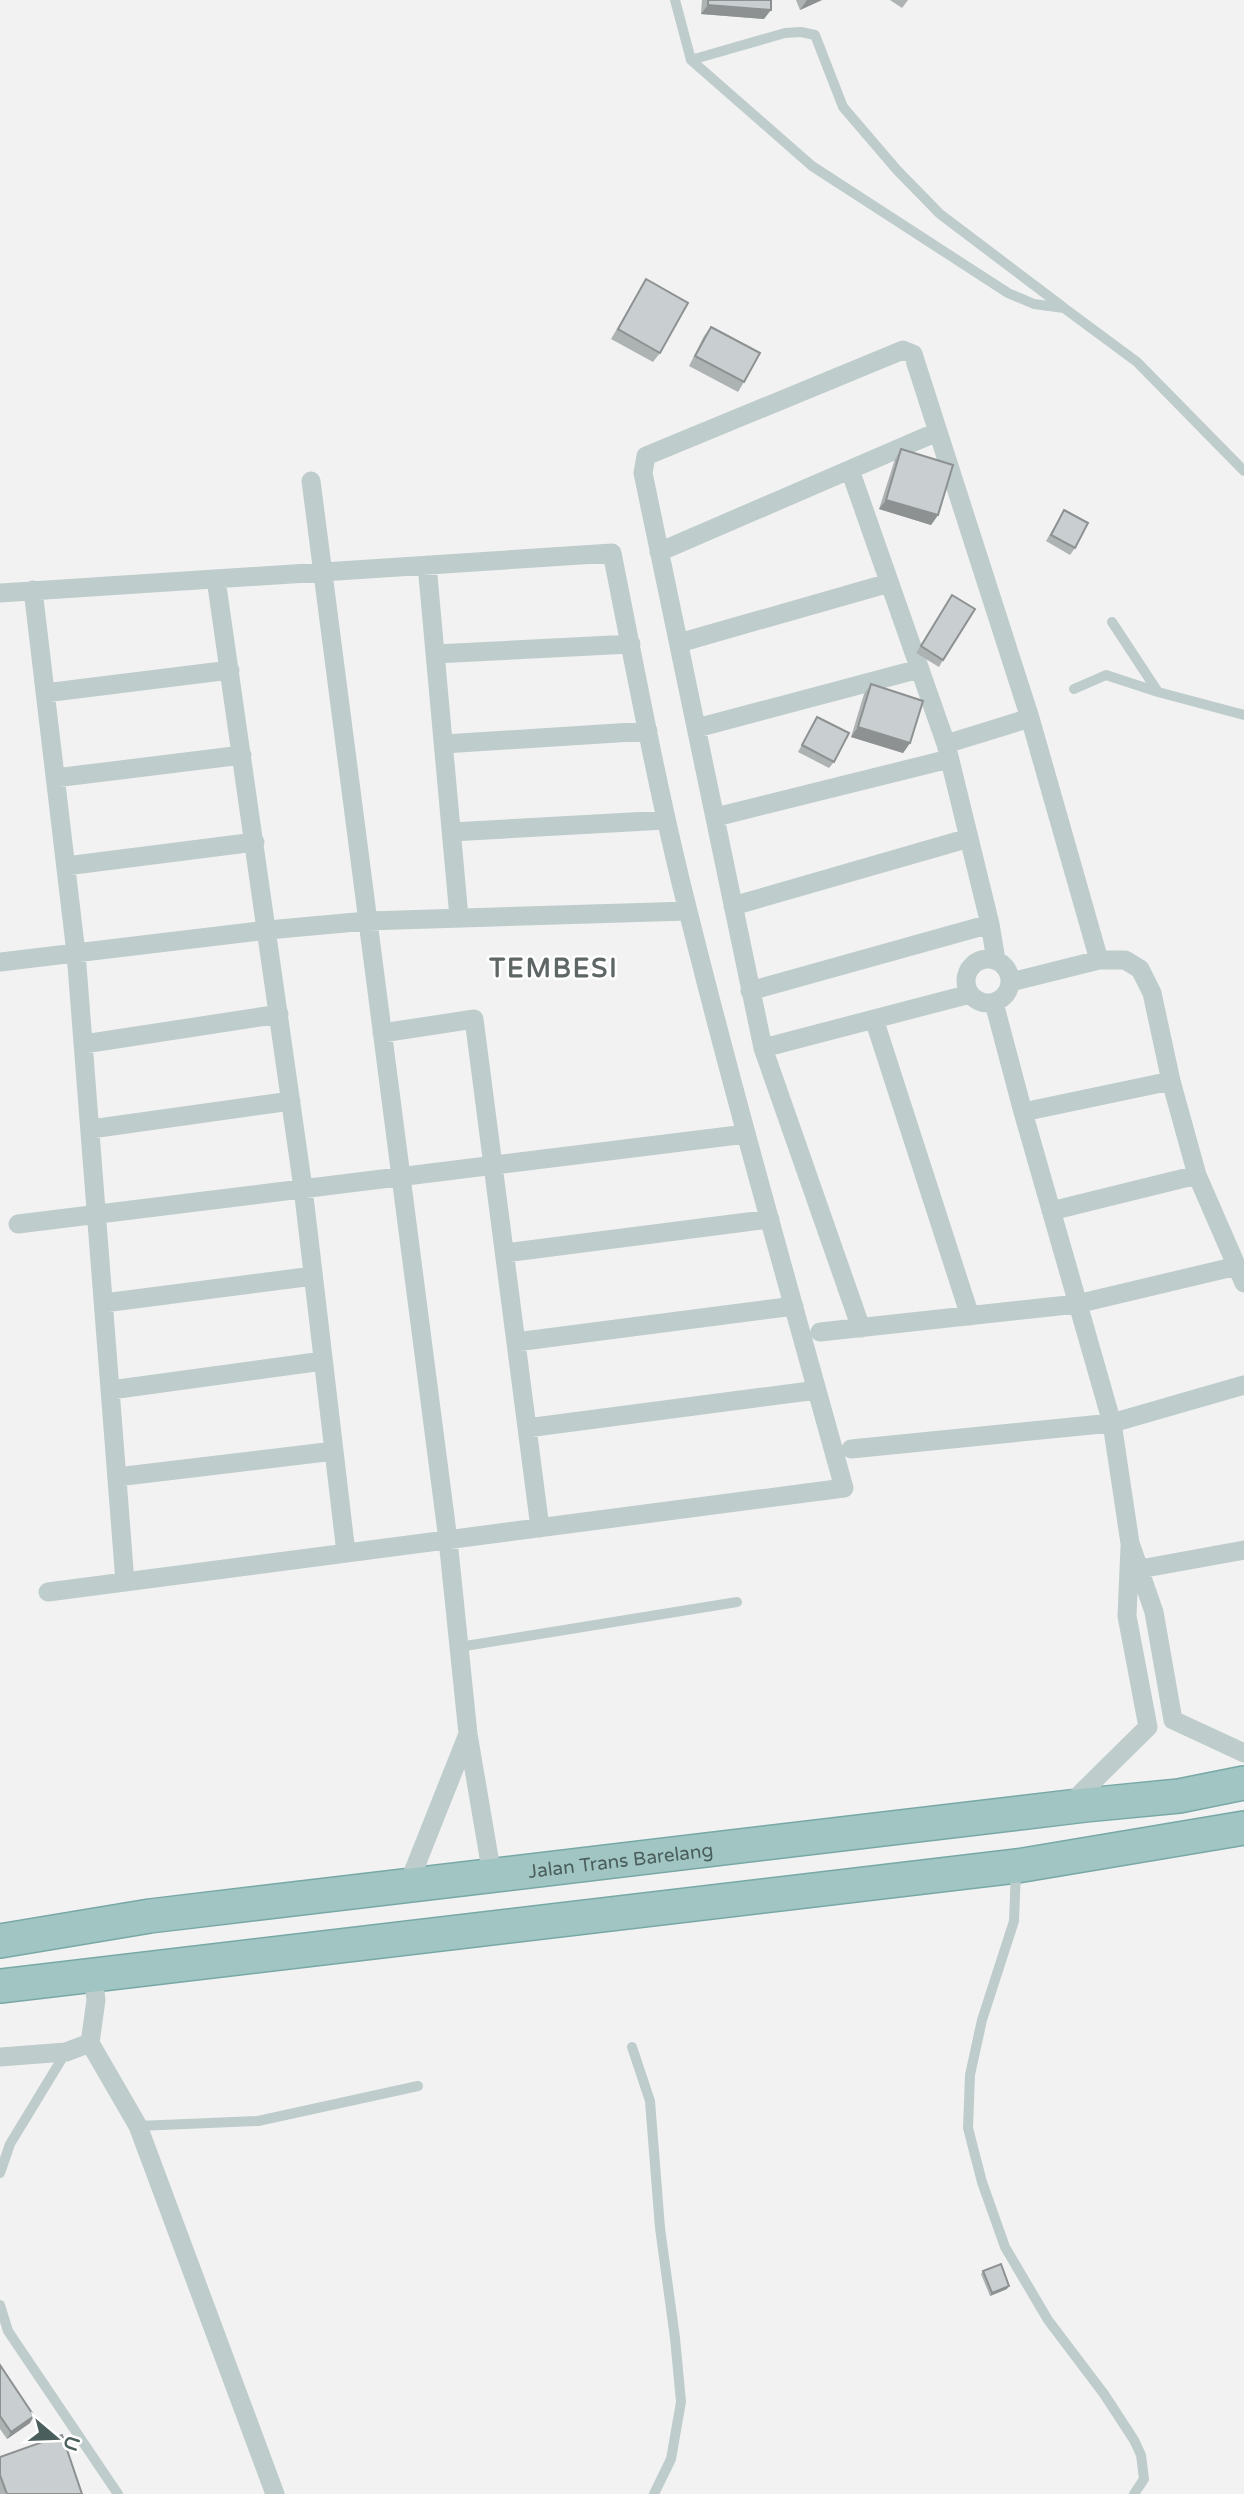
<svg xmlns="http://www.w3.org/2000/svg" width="1244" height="2494" font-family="'Varela Round',sans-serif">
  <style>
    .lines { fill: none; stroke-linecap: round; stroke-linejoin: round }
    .trunk-casing { stroke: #78a8a6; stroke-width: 36 }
    .service { stroke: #becdcb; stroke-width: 10 }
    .minor { stroke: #becdcb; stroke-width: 19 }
    .trunk { stroke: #a0c5c2; stroke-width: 33 }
    .wall { fill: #adb2b3 }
    .shaded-wall { fill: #8d9192 }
    .building { fill: #c9cfd0; stroke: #8d9192; stroke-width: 2 }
    .labels { text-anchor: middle; stroke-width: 5; stroke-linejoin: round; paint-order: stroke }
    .street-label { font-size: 19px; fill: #4a5e5c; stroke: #fff }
    .district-label { font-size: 26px; font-weight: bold; letter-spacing: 2px; fill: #5e6666; stroke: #fff }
  </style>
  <rect width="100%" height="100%" fill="#f3f2f3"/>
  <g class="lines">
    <!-- trunk casing -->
    <g class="trunk-casing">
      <g id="trunk">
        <path id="s1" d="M0,1941L150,1916L1086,1805L1179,1796L1244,1783"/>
        <path d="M0,1986L1017,1866L1244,1828"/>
      </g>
    </g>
    <!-- service -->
    <path class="service" d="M675,0L691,60L812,166L1008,293L1034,304L1064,308L1137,362L1244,471
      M691,60L785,33L801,32L815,35L843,107L897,170L940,214L1063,307
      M1112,622L1158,692L1244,715
      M1074,689L1106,675L1158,692
      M459,1647L737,1602
      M1016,1870L1014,1921L982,2020L970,2075L968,2128L982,2182L1005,2247L1048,2320L1104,2394L1134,2440L1141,2455L1144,2479L1134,2494
      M632,2047L650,2101L660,2228L675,2338L681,2402L671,2459L654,2494
      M138,2126L258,2121L418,2086
      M0,2173L10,2144L66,2052
      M0,2305L8,2331L118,2494"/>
    <!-- minor -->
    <path class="minor" d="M850,470L946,744L990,924L996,960
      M311,481L448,1540L468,1734L492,1875
      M659,552L937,432
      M427,565L459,917
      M216,579L303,1188L346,1553
      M33,590L76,953L125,1582
      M0,593L612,553C636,673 658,793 688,911C736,1104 791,1296 844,1488L48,1592
      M679,643L889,583
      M435,654L631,644
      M45,693L230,670
      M697,728L919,669
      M444,744L648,731
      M946,744L1030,718
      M55,778L242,755
      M716,817L949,759
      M452,832L666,820
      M66,866L255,842
      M733,906L969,838
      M966 981a22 22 0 1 1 44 0a22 22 0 1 1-44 0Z
      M0,962L268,930L367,921L688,911
      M1011,982L1099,960
      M750,991L990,924
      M994,1003L1023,1112L1112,1423L1130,1543L1154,1612L1173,1720L1244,1753
      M874,1019L970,1316
      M382,1033L474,1019L540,1528
      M84,1044L279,1014
      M763,1048L970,994
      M1023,1112L1171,1081
      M91,1129L291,1101
      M1051,1211L1197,1175
      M18,1224L746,1134
      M505,1253L770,1219
      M104,1303L313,1276
      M861,1328L763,1048L643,473L646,456L903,350L913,354L1030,718L1099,960H1125L1140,969L1152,993L1171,1081L1197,1175L1244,1283
      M820,1332L1077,1304L1237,1266
      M516,1342L794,1306
      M111,1390L323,1361
      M527,1428L817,1390
      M851,1449L1112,1423L1244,1385
      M117,1477L334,1451
      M1129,1571L1244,1550
      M1067,1807L1148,1727L1127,1616L1130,1547
      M408,1885L468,1734
      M93,1975L96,2000L90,2043L138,2126L275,2494
      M0,2057L66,2052L90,2043"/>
    <!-- trunk -->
    <use href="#trunk" class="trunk"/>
  </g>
  <!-- wall -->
  <path class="wall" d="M702,0H771L764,19L701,14Z
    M796,0H822L800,10Z
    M890,0H908L902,8Z
    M646,279L660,353L653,362L611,339L640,289Z
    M711,327L744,382L738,392L689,366L704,336Z
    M901,449L938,515L931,525L879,509L895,459Z
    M1064,510L1075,548L1070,555L1046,541Z
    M948,602L943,660L939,667L916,653Z
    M871,684L910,743L903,753L851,737L864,694Z
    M817,717L834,762L829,768L798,752Z
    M983,2271L1007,2289L990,2296L981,2274Z
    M0,2365L30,2423L7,2439L0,2429Z
    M0,2457L82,2494H0Z"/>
  <!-- shaded-wall -->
  <path class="shaded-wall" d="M807,0H822L800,10Z
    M708,5L771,10L764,19L701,14Z
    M886,500L938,515L931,525L879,509Z
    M858,727L910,743L903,753L851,737Z
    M1009,2286L1007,2289L990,2296L992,2293Z
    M34,2416L30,2423L7,2439L11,2432Z"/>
  <!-- building -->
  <path class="building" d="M708,0H771V10L708,5Z
    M646,279L688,303L660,353L618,329Z
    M711,327L760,353L744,382L695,356Z
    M901,449L953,465L938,515L886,500Z
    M1064,510L1088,523L1075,548L1051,535Z
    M952,595L975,609L943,660L921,646Z
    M871,684L923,701L910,743L858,727Z
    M817,717L849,733L834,762L802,745Z
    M1001,2264L1009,2286L992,2293L983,2271Z
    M0,2365L34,2416L11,2432L0,2416Z
    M62,2435L82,2494H7L0,2475V2457Z"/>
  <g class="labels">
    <!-- street labels -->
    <g class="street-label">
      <text dy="7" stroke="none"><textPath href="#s1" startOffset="626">Jalan Trans Barelang</textPath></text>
    </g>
    <!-- district labels -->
    <g class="district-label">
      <text x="554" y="977">TEMBESI</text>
    </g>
  </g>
  <!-- north arrow -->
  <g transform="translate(56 2438) rotate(109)" stroke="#ffffff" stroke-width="5" paint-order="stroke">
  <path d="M0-5L12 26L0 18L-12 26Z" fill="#4a5e5c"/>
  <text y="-10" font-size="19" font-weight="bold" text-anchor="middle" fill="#4a5e5c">U</text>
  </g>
</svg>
